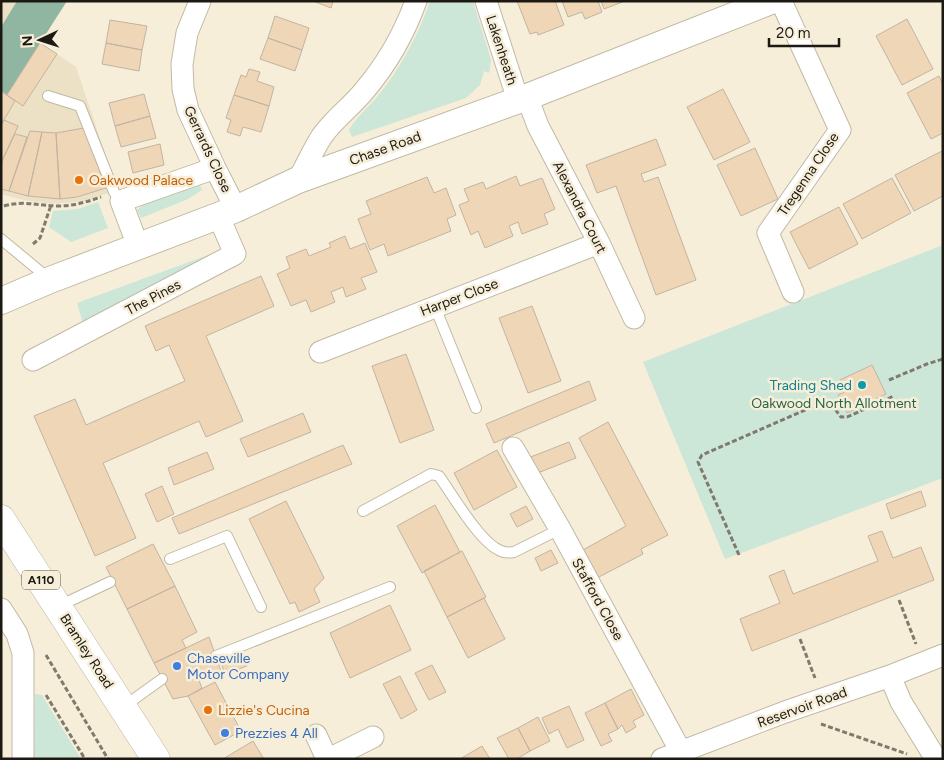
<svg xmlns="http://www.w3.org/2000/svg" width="944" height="760" font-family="Figtree,sans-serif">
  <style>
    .built { fill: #ece1c5 }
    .green { fill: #cce6d8 }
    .forest { fill: #90b6a2 }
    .building { fill: #efd6b6; stroke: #c2b4a2 }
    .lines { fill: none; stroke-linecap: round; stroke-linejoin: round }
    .service-casing { stroke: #c0b9a4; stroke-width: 12 }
    .minor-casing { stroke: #c0b9a4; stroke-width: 23 }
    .tertiary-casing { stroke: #c0b9a4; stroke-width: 28 }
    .primary-casing { stroke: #c0b9a4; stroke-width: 29 }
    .path { stroke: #7f7a6d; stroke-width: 3; stroke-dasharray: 5 2.5; stroke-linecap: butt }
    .service { stroke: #fff; stroke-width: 10 }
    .minor { stroke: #fff; stroke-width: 21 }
    .tertiary { stroke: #fff; stroke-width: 26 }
    .primary { stroke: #fff; stroke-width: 28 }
    .food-dot { fill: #e8710a; stroke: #f6eed9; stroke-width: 2 }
    .culture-dot { fill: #0f9aa8; stroke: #f6eed9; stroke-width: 2 }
    .shop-dot { fill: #3f7fe0; stroke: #f6eed9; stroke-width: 2 }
    .labels { text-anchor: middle; stroke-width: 5; stroke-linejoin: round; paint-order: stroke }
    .shield { fill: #f6eed9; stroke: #5d594e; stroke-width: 1 }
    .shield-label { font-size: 12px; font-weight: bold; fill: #1c1912 }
    .street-label { font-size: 14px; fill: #1c1912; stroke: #f6eed9 }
    .food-label { font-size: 14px; fill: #c56008; stroke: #f6eed9; text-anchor: start }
    .culture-label { font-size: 14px; fill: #0d838f; stroke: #f6eed9; text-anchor: end }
    .park-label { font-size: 14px; fill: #256549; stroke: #f6eed9 }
    .shop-label { font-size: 14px; fill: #366cbe; stroke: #f6eed9; text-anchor: start }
  </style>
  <rect width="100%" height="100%" fill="#f6eed9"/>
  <!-- built -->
  <path class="built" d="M1,1H17L1,27Z
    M40,43L76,67L116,186L106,194L85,201L53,204L24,200L1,194V126L15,101L7,95Z"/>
  <!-- green -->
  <path class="green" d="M430,1H473L491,60L489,73L484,71L480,85L466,98L352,137L349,130C356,117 368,108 377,97C399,71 419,34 430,1Z
    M200,185L202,190L188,199L141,218L137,210L146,202Z
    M98,202L108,228L71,242L49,227L53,211L78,209Z
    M943,245V478L725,559L643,362Z
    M211,254L199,267L83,323L77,303Z
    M35,694L42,695L81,759H34Z"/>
  <!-- forest -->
  <path class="forest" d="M17,1H67L7,95L1,91V27Z"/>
  <!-- building -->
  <path class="building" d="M313,1H333L331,8Z
    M517,1H555L564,25L538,35L537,32L530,34Z
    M562,1H598L602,12L585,19L582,12L568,17Z
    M601,1H625L604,9Z
    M275,16L309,28L302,50L268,38Z
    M907,19L933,69L902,85L876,36Z
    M110,20L147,26L142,50L106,43Z
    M268,38L302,50L295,71L260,59Z
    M40,43L57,54L23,106L7,95Z
    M106,43L142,50L139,71L102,64Z
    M249,69L260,72L257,81L274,87L269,106L234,95L241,75L246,77Z
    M939,76L943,84V133L931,139L907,93Z
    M723,89L750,142L714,160L687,107Z
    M1,91L15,101L1,125Z
    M144,94L150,116L115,126L109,103Z
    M234,95L269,106L261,132L243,127L240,136L227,132L231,120L226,118Z
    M150,116L156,138L121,147L115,126Z
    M4,120L18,126L1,163V125Z
    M84,128L106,188L77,197L60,199L56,133Z
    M30,131L42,132L28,196L9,191Z
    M42,132L56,133L60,199L28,196Z
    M15,134L27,137L9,191L1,189V163Z
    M656,139L666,165L641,174L644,182L658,177L696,280L656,295L616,186L597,193L586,165Z
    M160,144L164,165L133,173L128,152Z
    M755,148L778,199L741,216L717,165Z
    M942,151L943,196L914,211L895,175Z
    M516,176L520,186L542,178L555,209L544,214L548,224L522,234L518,222L509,226L513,236L485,248L478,231L471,235L459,205L469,201L464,189L483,182L486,189Z
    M427,177L434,193L446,188L456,215L447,219L451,231L388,256L384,244L370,250L358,219L371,214L366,201Z
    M892,178L911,213L862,239L843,204Z
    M839,207L858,244L809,269L790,232Z
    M345,236L350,249L365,243L377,272L361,278L366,289L346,297L343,287L331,292L335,302L311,312L306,300L291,306L277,274L290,268L286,257L306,249L309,256L331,247L329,243Z
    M261,276L274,306L206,336L243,421L206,437L199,421L103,463L136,538L95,556L34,416L75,399L86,425L185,381L169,345L156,351L145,326Z
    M532,306L561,381L528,393L499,318Z
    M406,354L434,430L400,443L372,366Z
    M872,365L886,394L847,413L838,395L846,391L840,380Z
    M589,381L596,400L494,443L486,424Z
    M303,413L311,432L248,457L240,439Z
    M608,422L668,535L641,549L643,554L597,578L583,550L626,526L579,438Z
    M569,442L576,458L535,474L528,458Z
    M343,445L352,464L179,534L172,518Z
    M497,450L517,487L474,510L454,473Z
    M207,452L214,469L174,485L168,468Z
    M162,486L174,514L157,522L145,494Z
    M921,491L926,506L891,519L886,504Z
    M286,501L324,578L314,589L320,602L299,612L295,602L290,604L249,519Z
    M435,505L460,552L422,573L397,526Z
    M526,506L533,519L517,527L510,514Z
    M882,531L893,558L921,547L934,580L752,651L740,619L780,603L769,576L784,570L793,594L878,561L868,536Z
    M153,544L175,586L127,609L106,567Z
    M551,550L558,563L541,571L535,558Z
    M462,551L486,597L447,617L424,571Z
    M175,586L197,632L182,640L186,648L154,663L127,609Z
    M484,598L505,639L468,658L447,617Z
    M390,605L411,650L350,678L330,633Z
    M209,637L221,671L198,678L202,688L188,696L173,699L154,663Z
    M240,649L247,666L225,674L219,657Z
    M432,665L446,692L429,700L415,673Z
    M400,676L417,710L401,719L383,684Z
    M215,682L241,731L215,745L188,696Z
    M631,689L644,715L633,721L636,727L626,733L622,725L618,729L605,703Z
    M605,703L618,729L608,734L612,741L601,746L585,713Z
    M569,706L584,740L567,748L558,729L549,734L542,718Z
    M538,717L550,741L530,751L518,728Z
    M518,728L530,751L517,759H509L497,738Z
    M253,741L264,759H223Z
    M482,746L490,759H460Z"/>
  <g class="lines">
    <!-- service casing -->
    <g class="service-casing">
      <path id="service" d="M48,96L80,106L114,192L121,201
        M1,239L48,278
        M435,307L476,408
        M363,511L431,474L439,476C452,494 479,541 499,550C504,553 508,553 514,552L560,529
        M170,559L227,536L261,607
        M59,606L110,582
        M216,656L390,587
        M123,707L162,679"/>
    </g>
    <!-- minor casing -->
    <g class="minor-casing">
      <path id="minor" d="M200,1L187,33L182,64L183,89L188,110L215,168L236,209
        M486,1L518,100
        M781,1L840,130L768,233L793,292
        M527,97L538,126L599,243L634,318
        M298,180C306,166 313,150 322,136C334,119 351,107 364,91C387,64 404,34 416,1
        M138,246L121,201L215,168
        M320,352L599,243
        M33,360L235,254L218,215
        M513,448L560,529L681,752
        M1,609L17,634L23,653V759
        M890,676L901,702L936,759
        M316,735L327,759
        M329,759L373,737
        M662,759L785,712L890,676L943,655"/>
    </g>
    <!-- tertiary casing -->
    <g class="tertiary-casing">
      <path id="tertiary" d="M1,301L50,280L236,209L298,180L527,97L771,1"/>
    </g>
    <!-- primary casing -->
    <g class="primary-casing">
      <path id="primary" d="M1,519L156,759"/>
    </g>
    <!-- path -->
    <path class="path" d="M4,206C25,200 38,206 59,206C73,206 87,202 101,197
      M33,244L40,238L51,205
      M889,380L927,364L943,359
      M739,555L698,462L702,455L819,404L834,408L841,417H847L894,396
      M899,600L916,644
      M800,639L815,678
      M46,655L108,759
      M46,695L85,759
      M821,724L907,754"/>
    <!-- service -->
    <use href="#service" class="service"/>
    <!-- minor -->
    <use href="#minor" class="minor"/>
    <!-- tertiary -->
    <use href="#tertiary" class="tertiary"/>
    <!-- primary -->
    <use href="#primary" class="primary"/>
  </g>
  <!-- markers -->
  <g class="food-dot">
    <circle cx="79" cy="180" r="5"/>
    <circle cx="208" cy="710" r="5"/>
  </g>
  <circle class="culture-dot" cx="862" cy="385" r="5"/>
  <g class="shop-dot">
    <circle cx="177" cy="666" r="5"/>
    <circle cx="225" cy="733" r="5"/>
  </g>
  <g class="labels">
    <!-- shield labels -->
    <rect class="shield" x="22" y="570.5" width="38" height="19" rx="4"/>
    <g class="shield-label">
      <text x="41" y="584">A110</text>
    </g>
    <!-- street labels -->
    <g class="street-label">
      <text transform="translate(502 50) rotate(72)" y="5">Lakenheath</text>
      <text transform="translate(385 148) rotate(-20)" y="5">Chase Road</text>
      <text transform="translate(208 149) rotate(65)" y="5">Gerrards Close</text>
      <text transform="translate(808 174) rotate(-56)" y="5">Tregenna Close</text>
      <text transform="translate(580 207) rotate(63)" y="5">Alexandra Court</text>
      <text transform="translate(153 297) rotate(-28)" y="5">The Pines</text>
      <text transform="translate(459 297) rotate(-21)" y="5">Harper Close</text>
      <text transform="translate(598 599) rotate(61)" y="5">Stafford Close</text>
      <text transform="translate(87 651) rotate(57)" y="5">Bramley Road</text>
      <text transform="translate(802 707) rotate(-20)" y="5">Reservoir Road</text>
    </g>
    <!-- food labels -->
    <g class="food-label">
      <text x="89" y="185">Oakwood Palace</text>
      <text x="218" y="715">Lizzie's Cucina</text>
    </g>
    <!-- culture labels -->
    <g class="culture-label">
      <text x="852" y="390">Trading Shed</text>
    </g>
    <!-- park labels -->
    <g class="park-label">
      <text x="834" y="408">Oakwood North Allotment</text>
    </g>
    <!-- shop labels -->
    <g class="shop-label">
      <text x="187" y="663">Chaseville<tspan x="187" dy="16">Motor Company</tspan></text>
      <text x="235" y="738">Prezzies 4 All</text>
    </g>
  </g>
  <!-- border -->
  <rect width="944" height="760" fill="none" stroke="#1c1912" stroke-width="5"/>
  <!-- north arrow -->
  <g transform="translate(40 40) rotate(266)" stroke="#f6eed9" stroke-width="4" paint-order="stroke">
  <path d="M0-4L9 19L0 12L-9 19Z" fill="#1c1912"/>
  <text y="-8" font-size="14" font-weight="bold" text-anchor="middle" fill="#1c1912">N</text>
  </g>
  <!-- scale -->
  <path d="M769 38v8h70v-8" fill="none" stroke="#1c1912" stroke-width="2.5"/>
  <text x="776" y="38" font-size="15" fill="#1c1912" stroke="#f6eed9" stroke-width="4" paint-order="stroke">20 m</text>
</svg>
